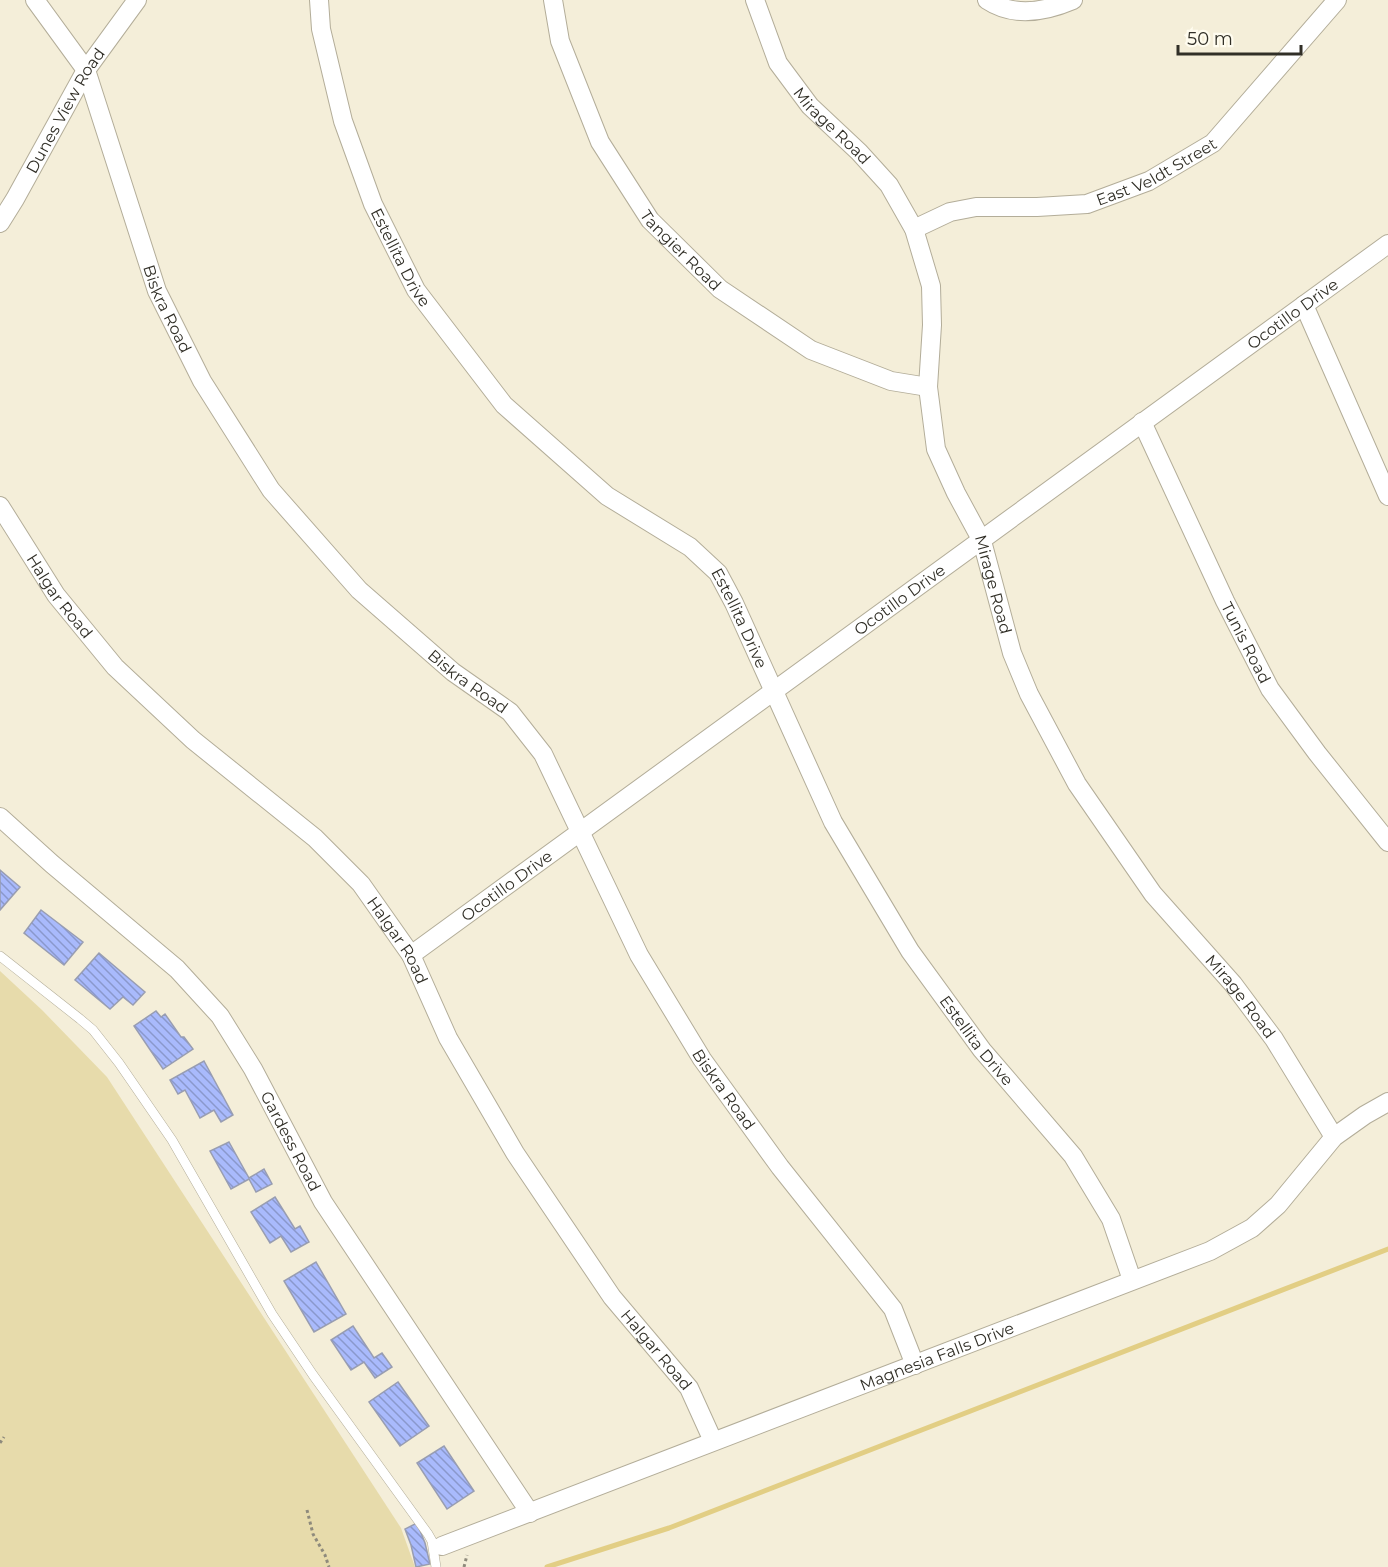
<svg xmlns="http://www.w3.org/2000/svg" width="1388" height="1567" font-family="Montserrat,sans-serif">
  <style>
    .grass { fill: #e7dbab }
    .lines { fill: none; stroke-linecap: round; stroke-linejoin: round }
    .stream { stroke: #e2ce84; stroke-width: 5 }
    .building { fill: url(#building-back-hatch); stroke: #989db1; stroke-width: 1.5 }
    .service-casing { stroke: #b3ad99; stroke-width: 10 }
    .minor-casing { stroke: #b3ad99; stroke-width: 20 }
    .path { stroke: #8e8a7c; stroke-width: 3; stroke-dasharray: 3 3; stroke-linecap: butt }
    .service { stroke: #fff; stroke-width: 9 }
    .minor { stroke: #fff; stroke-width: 18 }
    .labels { text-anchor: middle; stroke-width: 6; stroke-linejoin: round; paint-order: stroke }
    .street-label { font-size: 16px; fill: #312f27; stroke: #fffcef }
  </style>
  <defs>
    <pattern id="building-back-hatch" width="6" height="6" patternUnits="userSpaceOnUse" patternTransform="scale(1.5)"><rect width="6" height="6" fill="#a9bafc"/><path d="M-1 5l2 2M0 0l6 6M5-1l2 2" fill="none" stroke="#8a98cc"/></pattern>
  </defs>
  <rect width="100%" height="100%" fill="#f4eed9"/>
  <!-- grass -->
  <path class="grass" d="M0,971L42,1010L107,1077L401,1528L415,1567H0Z"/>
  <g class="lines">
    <!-- stream -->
    <path class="stream" d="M547,1567L669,1528L1388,1249"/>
  </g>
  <!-- building -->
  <path class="building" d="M0,870L20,887L0,910Z
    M41,910L83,942L64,965L24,933Z
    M99,953L145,992L133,1005L123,997L110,1009L75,980Z
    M156,1011L161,1017L165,1014L181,1037H184L193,1049L163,1069L134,1026Z
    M204,1061L233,1115L221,1122L214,1110L200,1118L185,1090L178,1094L170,1080Z
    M229,1142L249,1178L264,1169L272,1184L256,1192L249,1179L231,1189L210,1151Z
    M275,1197L295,1229L300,1226L309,1242L291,1252L281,1236L270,1243L251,1212Z
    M316,1262L346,1314L314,1332L284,1281Z
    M353,1326L374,1358L382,1353L392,1367L375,1378L364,1362L351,1370L331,1340Z
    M398,1382L429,1426L400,1446L369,1402Z
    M444,1446L474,1491L447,1509L417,1463Z
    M417,1523L425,1543L430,1564L416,1567L411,1545L405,1529Z"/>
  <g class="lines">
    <!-- service casing -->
    <g class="service-casing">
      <path id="service" d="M0,956L80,1019L93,1030L119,1063L172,1140L272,1314L313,1375L428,1534L432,1541L436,1567"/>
    </g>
    <!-- minor casing -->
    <g class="minor-casing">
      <g id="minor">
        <path id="s1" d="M35,0L86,70L157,291L202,381L271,490L359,590L453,672L510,712L543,754L639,955L702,1059L780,1167L893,1309L915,1365"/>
        <path id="s2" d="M319,0L321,29L343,121L373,204L416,290L504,405L607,496L690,547L718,573L734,603L833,822L910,951L982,1050L1073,1156L1111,1219L1132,1280"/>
        <path id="s3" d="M553,0L560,41L600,142L650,220L720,289L811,350L891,381L928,387"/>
        <path id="s4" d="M755,0L778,63L810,106L859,152L889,185L914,229L931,286L932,325L928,387L936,449L956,493L982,541L1012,653L1029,694L1077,784L1153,894L1233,984L1274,1039L1334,1137"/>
        <path d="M987,0C1014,18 1045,12 1073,0"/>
        <path id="s5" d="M0,223L15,199L86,70L137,0"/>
        <path id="s6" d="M914,229L950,212L976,207H1037L1087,204L1149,181L1213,143L1337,0"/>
        <path d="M1304,305L1388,496"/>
        <path id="s7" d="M1142,422L1225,601L1270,689L1317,753L1388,842"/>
        <path id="s8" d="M0,506L56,595L115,667L193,740L315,838L361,884L411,955L448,1038L515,1153L612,1297L689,1388L713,1441"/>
        <path id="s9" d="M0,817L52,864L177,969L220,1016L253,1069L323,1202L530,1513"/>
        <path id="s10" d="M411,955L1388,244"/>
        <path id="s11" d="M442,1546L1210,1251L1252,1228L1278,1205L1334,1137L1365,1115L1388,1102"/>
      </g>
    </g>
    <!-- path -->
    <path class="path" d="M0,1443L4,1437
      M307,1510L313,1534L325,1555L329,1567
      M464,1567L467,1555"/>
    <!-- service -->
    <use href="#service" class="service"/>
    <!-- minor -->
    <use href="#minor" class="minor"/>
  </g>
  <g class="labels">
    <!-- street labels -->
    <g class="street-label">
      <text dy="6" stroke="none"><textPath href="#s5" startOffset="130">Dunes View Road</textPath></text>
      <text dy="6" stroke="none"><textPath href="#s4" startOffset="150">Mirage Road</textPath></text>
      <text dy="6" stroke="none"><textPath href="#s6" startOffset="254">East Veldt Street</textPath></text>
      <text dy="6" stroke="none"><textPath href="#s3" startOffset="286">Tangier Road</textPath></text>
      <text dy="6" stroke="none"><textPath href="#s2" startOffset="272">Estellita Drive</textPath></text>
      <text dy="6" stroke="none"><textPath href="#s1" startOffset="339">Biskra Road</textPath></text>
      <text dy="6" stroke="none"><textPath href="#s10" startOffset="1090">Ocotillo Drive</textPath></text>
      <text dy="6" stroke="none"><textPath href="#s4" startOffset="654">Mirage Road</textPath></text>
      <text dy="6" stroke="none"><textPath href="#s8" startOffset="108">Halgar Road</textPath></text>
      <text dy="6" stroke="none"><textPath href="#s10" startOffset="604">Ocotillo Drive</textPath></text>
      <text dy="6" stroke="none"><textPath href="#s2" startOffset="776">Estellita Drive</textPath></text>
      <text dy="6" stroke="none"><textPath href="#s7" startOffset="244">Tunis Road</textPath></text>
      <text dy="6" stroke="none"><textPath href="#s1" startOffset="824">Biskra Road</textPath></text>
      <text dy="6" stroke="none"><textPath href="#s10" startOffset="118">Ocotillo Drive</textPath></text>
      <text dy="6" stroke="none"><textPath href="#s8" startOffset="594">Halgar Road</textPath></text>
      <text dy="6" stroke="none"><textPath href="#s4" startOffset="1140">Mirage Road</textPath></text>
      <text dy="6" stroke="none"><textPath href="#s2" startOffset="1262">Estellita Drive</textPath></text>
      <text dy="6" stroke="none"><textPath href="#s1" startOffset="1311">Biskra Road</textPath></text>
      <text dy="6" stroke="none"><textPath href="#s9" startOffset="441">Gardess Road</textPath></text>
      <text dy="6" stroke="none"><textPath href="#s8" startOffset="1080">Halgar Road</textPath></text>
      <text dy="6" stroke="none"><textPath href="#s11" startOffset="530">Magnesia Falls Drive</textPath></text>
    </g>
  </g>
  <!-- scale -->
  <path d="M1178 45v9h123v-9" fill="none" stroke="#312f27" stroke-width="3"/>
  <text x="1187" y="45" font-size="18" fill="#312f27" stroke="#fffcef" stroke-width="4.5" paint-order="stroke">50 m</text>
</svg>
